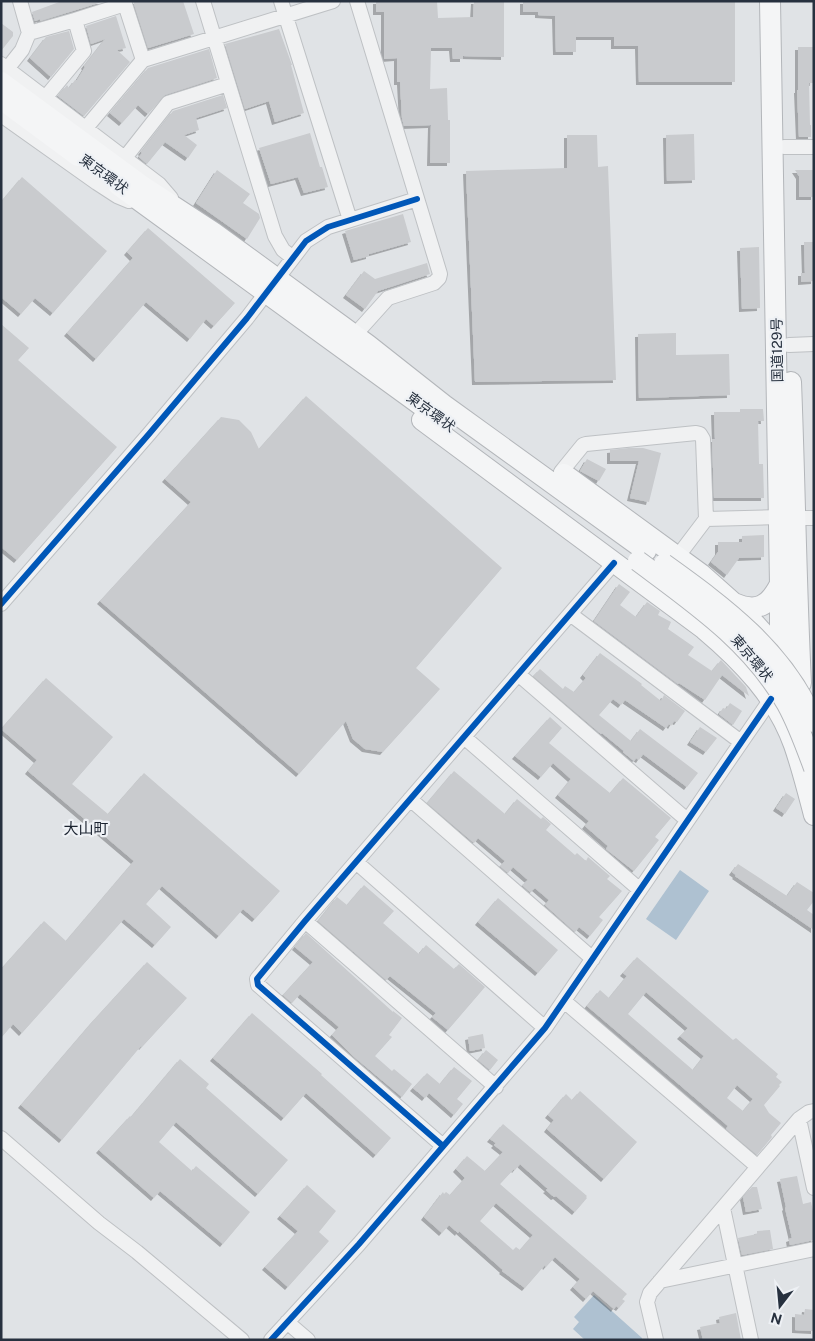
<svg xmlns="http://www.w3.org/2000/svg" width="815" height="1341" font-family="'Public Sans','Noto Sans JP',sans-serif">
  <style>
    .water { fill: #aec1d1 }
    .building { fill: #c9cbce; fill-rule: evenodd; filter: url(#shadow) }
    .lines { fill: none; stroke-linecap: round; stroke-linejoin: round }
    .minor-casing { stroke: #bec1c4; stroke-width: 16 }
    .highway-casing { stroke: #b3b6ba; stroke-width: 22 }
    .minor { stroke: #f0f1f2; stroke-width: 14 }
    .highway { stroke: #f4f5f6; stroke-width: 20 }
    .highway-bridge-casing { stroke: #b3b6ba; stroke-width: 22; stroke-linecap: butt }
    .highway-bridge { stroke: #f4f5f6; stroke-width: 20 }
    .cycleway-casing { stroke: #eef1f5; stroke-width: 9 }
    .cycleway { stroke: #0057b8; stroke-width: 6 }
    .labels { text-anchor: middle; stroke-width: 4.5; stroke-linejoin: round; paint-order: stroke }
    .street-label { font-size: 14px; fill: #27313f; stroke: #eef1f5 }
    .neighbourhood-label { font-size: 15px; fill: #1a222f; stroke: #eef1f5 }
  </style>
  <defs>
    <filter id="shadow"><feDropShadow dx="-3" dy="3" stdDeviation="0" flood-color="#0004"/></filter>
  </defs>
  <rect width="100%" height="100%" fill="#e0e3e6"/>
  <!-- water -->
  <path class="water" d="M680,870L709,891L676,940L646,919Z
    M594,1295L642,1338V1340H585L573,1329L579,1322L574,1317Z"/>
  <!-- building -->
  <path class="building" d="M62,1H105L40,21V19L35,21L32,12Z
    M133,1H183L194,34L148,48Z
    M376,1H437L438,18L473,17L474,1H504V57L463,56V59H453L452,48H431L430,89L447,88L448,120H450V163H430L431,125L404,126L402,118L400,82H397V58L384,59V12H376Z
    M523,1H735V82H639L638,46H614V37H576V52H556L555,16L538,15V12H523Z
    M116,16L126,48L117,50L130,62L84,116L58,96L67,85L69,88L75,80H77L85,67L84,66L105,39L91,44L86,26Z
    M1,23L13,32V36L1,51Z
    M279,29L292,65H291L304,113L275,122L269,101L245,109L225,44Z
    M69,31L74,49L51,77L30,58L46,37Z
    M798,47H814L813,83H809L810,125H811V137H799L797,90H798Z
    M209,49L217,78L165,95L148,114L138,105L122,123L110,113L148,68Z
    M223,95L227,108L196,118L199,130L184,135L197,145L188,158L165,142L147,164L139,157L142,153L141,152L173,111Z
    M310,133L320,167H322L328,187L304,193L298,177L271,184L259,148Z
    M694,134L695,180L667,181L666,135Z
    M567,135H597L598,167L608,166L616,380L475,382L466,171L567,168Z
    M217,170L250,194L243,203L259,214L260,218L247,239L196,203Z
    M795,170H814V197H799V176Z
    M22,177L107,251L53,313L35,298L21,314L1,297V202Z
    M403,214L411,242L369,254V256L354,260L345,231Z
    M148,228L235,303L214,326L206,319L190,339L146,302L96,359L67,333L133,258L127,252Z
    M804,242H814V281L801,282V273H805Z
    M759,247L760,308L742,309L740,248Z
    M427,263L430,274L378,291L365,309L346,295L364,271L375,279Z
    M1,324L29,348L18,360L117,447L17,560L1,547Z
    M676,333V355L729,354L730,395L639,398L638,334Z
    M306,396L502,568L416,668L440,689L383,752L365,749L353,739L346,721L299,774L100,601L191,502L165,479L221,417L239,420L251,432L259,449Z
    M740,409H763L764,421H758L759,464H763L764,498H714L712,439H715L714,412H740Z
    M629,448H643L661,453L649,502L630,498L639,461H610V450Z
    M587,459L606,469L599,481L580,471Z
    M764,535V557L739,558L727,575L711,562L718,552V542H742V536Z
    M619,584L630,592L620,605L636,617L647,602L660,611L658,615L671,622L668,629L694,647L688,655L712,671L721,660L746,687L749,696L722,675L705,700L679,683L678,684L594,621Z
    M600,653L642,684L641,685L661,701L664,695L685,711L677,722L674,721L671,726L669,724L666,728L625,700L621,705L613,699L599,715L631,741L640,729L698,773L687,787L643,754L639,760L636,758L634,761L623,752L624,751L602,733L601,734L533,676L540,669L563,689L565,686L574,692L586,678L583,675Z
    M46,678L113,737L72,784L108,814L144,773L280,891L255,919L243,909L219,936L162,886L146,904L171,927L155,945L124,919L22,1033L13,1024L1,1038V969L44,921L66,941L134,861L28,771L37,760L1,729Z
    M730,703L742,711L733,725L719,714L723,708L726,709Z
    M550,717L562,728L549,743L579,768L610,793L623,778L671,818L655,837L659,840L634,871L606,849L608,846L585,826L589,821L558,795L571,779L553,763L541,777L515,756Z
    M700,727L717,738L706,752L690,742Z
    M454,771L505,814L517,799L541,819L543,817L551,824L546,830L575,855L577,853L586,861L588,857L610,876L607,879L622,891L599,917L603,920L590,936L579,927L575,932L545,905L549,900L535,888L530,892L522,885L528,880L513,867L508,873L500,866L505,861L478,838L474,843L427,803Z
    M786,793L795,799L785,814L776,808Z
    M738,864L787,896L797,882L814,893V901L807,910L814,915V930L735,876L736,875L732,872Z
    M364,885L394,911L383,923L419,954L426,945L454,969L459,964L485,987L448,1030L432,1017L436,1013L390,976L386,980L318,921L337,897L347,905Z
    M498,898L558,950L538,973L478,922Z
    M306,933L393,1012V1011L402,1018L389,1035L392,1037L375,1056L392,1071L394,1069L412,1084L402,1097L353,1056L332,1035L339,1027L300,994L292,1003L283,995L313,962L295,947Z
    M637,957L733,1040L736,1038L778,1074L776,1077L782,1082L779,1085L780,1086L764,1105L769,1113L781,1123L771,1135L772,1137L757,1155L726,1129L728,1126L587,1006L600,990L609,998L627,976L623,973ZM646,992L688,1028L680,1036L704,1056L693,1070L628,1014ZM737,1085L753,1099L743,1111L727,1098Z
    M147,962L187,998L142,1047L141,1046L62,1140L21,1105L93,1021Z
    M252,1013L322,1074L321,1075L391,1138L376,1155L306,1093L284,1118L213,1058Z
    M483,1034L485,1048L470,1051L468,1037Z
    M486,1050L498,1060L490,1070L478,1060Z
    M180,1059L209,1084L206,1088L288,1160L258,1194L176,1122L159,1142L192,1171L196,1166L250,1212L223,1244L160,1191L154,1198L99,1150L130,1116L131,1117Z
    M454,1067L472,1081L457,1099L463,1104L454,1115L429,1093L425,1098L413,1088L427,1073L440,1084Z
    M580,1091L637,1142L604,1179L547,1129L554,1120L548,1115L566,1094L572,1100Z
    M503,1124L587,1196L586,1197L587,1198L575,1212L556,1196L554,1197L546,1190L548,1189L520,1164L515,1170L514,1169L500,1184L627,1294L622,1299L625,1301L619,1308L616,1306L614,1309L593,1291L586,1299L573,1287L580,1279L555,1257L546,1267L545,1265L525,1288L502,1271L503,1270L459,1231L458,1233L449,1225L442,1233L424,1217L443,1192L444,1194L446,1192L450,1195L465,1178L456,1169L467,1156L485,1171L503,1152L494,1145L496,1143L490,1139ZM496,1203L533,1235L520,1250L516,1247L513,1250L480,1221Z
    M797,1176L803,1204L811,1202L814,1216V1240L790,1245L789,1239L792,1238L785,1208L786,1207L780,1179Z
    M307,1185L336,1211L319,1232L329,1241L288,1287L265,1267L298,1231L280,1216Z
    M752,1187H757L762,1209L746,1212L743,1197Z
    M770,1230L773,1249L742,1255L738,1238L757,1234V1231Z
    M805,1309L814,1310V1331L795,1330V1314L804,1315Z
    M736,1313L741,1340H703L700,1327L720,1323L719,1317Z"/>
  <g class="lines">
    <!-- minor casing -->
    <g class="minor-casing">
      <path id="minor" d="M203,1L275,236L283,250L292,257
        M281,1L350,220
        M357,1L440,274L439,278L434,283L388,298L361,328
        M29,33L75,20
        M143,60L333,1
        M1,64L159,184L171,198
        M7,69L22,50L29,33L20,1
        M45,98L84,51L75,20L125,4
        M1,115L97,183L117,196L129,201
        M85,129L143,60L124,1
        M784,147H814
        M124,159L168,103L228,84
        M789,345L814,344
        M561,472L583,445L586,444L696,433L700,434L703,439L706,519
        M796,518H814
        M678,556L706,519L779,517
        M1,604L149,434L247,318L306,241L328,227L417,199
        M570,614L741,742
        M518,674L687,820
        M464,737L640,890
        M410,799L593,959
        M356,862L545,1028
        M305,921L496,1087
        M564,1001L758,1167
        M799,1119L814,1188
        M1,1138L99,1223L137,1252L242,1340
        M443,1146L258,985L257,979L305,921L614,563
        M723,1208L751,1340
        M660,1281L814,1249
        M287,1322L308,1340
        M271,1340L359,1244L545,1028L771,699
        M656,1340L647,1302L650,1293L799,1119L809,1112L814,1111"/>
    </g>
    <!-- highway casing -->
    <g class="highway-casing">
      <path id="highway" d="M770,1L780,584V658L777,676
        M1,82L141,185L213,232L368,345L444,405L646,551
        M1,99L78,156
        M118,185L444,422
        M791,382C795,482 796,583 801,683
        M422,420L704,629C742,661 777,697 794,745C802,768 808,792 814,815
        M564,474L701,574L746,614L784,656
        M734,603C757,613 769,606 780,584"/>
    </g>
    <!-- minor -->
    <use href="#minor" class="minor"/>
    <!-- highway -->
    <use href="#highway" class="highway"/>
    <!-- highway-bridge casing -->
    <g class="highway-bridge-casing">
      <path id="highway-bridge" d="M638,561C693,602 752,642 787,704C798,724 806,746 814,768
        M664,564C724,607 784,651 814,722"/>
    </g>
    <!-- highway-bridge -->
    <use href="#highway-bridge" class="highway-bridge"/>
    <!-- cycleway casing -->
    <g class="cycleway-casing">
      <path id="cycleway" d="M1,604L149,434L247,318L306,241L328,227L417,199
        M443,1146L258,985L257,979L305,921L614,563
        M271,1340L359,1244L545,1028L771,699"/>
    </g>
    <!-- cycleway -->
    <use href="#cycleway" class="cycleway"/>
  </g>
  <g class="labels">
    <!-- street labels -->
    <g class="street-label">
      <text transform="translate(104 174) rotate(36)" y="5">東京環状</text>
      <text transform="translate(777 350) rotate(-91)" y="5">国道129号</text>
      <text transform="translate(431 412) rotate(36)" y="5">東京環状</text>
      <text transform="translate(752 658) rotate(50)" y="5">東京環状</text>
    </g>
    <!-- neighbourhood labels -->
    <g class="neighbourhood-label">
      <text x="86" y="834">大山町</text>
    </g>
  </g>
  <!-- border -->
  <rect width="815" height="1341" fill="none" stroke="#27313f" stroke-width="5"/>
  <!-- north arrow -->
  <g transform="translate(780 1306) rotate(196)" stroke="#eef1f5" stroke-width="4" paint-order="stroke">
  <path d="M0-4L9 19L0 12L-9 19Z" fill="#27313f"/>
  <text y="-8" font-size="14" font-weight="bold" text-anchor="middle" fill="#27313f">N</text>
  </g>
</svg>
